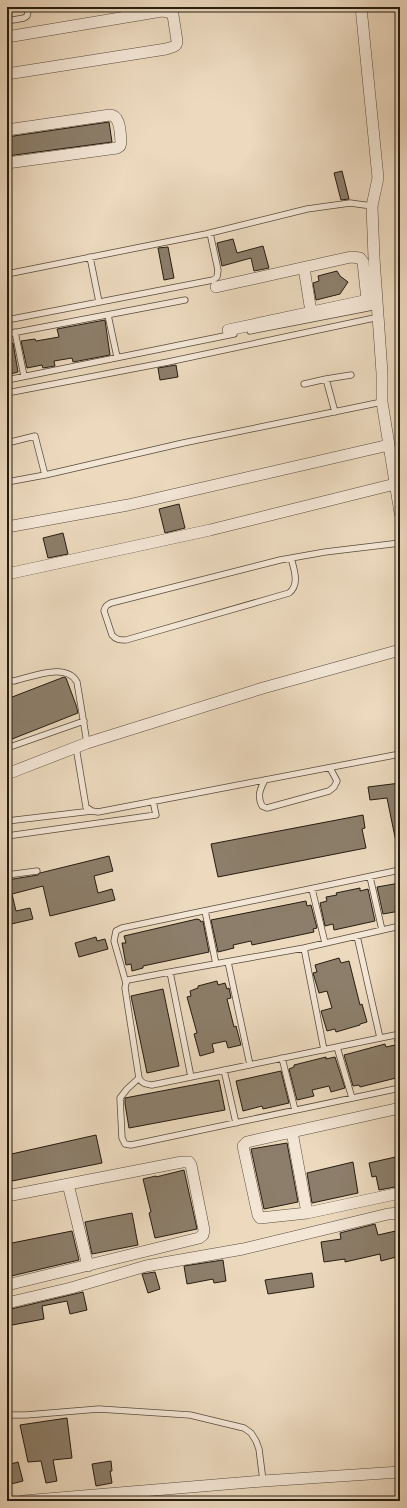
<svg xmlns="http://www.w3.org/2000/svg" width="407" height="1508" font-family="'IM FELL DW Pica',serif">
  <style>
    .building { fill: #8c7e6a; stroke: #251c10 }
    .lines { fill: none; stroke-linecap: round; stroke-linejoin: round }
    .lane-casing { stroke: #574b3c; stroke-width: 7 }
    .street-casing { stroke: #574b3c; stroke-width: 12 }
    .lane { stroke: #f3e6d5; stroke-width: 5.5 }
    .street { stroke: #f3e6d5; stroke-width: 11 }
  </style>
  <rect width="100%" height="100%" fill="#ecd9be"/>
  <filter id="stains"><feTurbulence type="fractalNoise" baseFrequency=".005" numOctaves="4"/><feColorMatrix values="0 0 0 0 .2 0 0 0 0 .09 0 0 0 0 .02 0 0 0 .5 -.17"/></filter>
  <radialGradient id="worn" r=".72"><stop offset=".6" stop-color="#630" stop-opacity="0"/><stop offset="1" stop-color="#630" stop-opacity=".3"/></radialGradient>
  <!-- building -->
  <path class="building" d="M109,122L112,142L7,156V137Z
    M342,171L349,199L341,200L334,173Z
    M233,239L237,253L263,246L269,268L254,271L251,258L222,266L217,243Z
    M168,247L174,278L164,280L158,248Z
    M337,271L340,276L348,282L340,294L316,300L313,283L319,281L318,276Z
    M105,320L110,355L73,362L72,358L54,361L55,366L43,368L42,365L27,368L21,341L35,339L36,341L59,337L57,329Z
    M13,343L18,372L7,375V344Z
    M176,365L178,377L160,380L158,368Z
    M179,504L185,528L165,533L159,509Z
    M63,533L68,554L48,558L43,538Z
    M64,677L66,678L76,705L78,713L7,741V699Z
    M400,783V842H396L387,798L370,800L368,787Z
    M363,815L365,828L362,829L366,848L218,877L211,844Z
    M109,856L113,871L94,876L98,893L112,889L115,900L50,916L43,886L12,894L16,911L30,908L33,919L7,925V880L38,875L40,873Z
    M400,883V911L383,914L377,887Z
    M360,888V891L368,889L375,921L334,930L333,924L325,926L320,903L327,901L326,897L337,895L336,893Z
    M306,901L307,906L311,905L317,928L313,929L314,932L252,945L251,941L233,945L234,948L218,952L211,920Z
    M197,919L200,920L201,922L203,921L209,952L143,966V968L132,971L131,964L126,965L122,943H126L124,936Z
    M96,937L97,941L105,939L108,949L79,957L75,943Z
    M339,958L341,963L349,961L360,1005L362,1004L367,1022L360,1024V1025L336,1032L335,1029L327,1031L321,1011L332,1008L327,991L319,993L313,973L317,972L315,965Z
    M217,981L218,985L225,983L227,989L229,988L231,998L227,999L234,1027L236,1026L241,1045L228,1048L226,1041L212,1044L214,1052L200,1056L194,1034L197,1033L187,997L191,996L190,991L198,988V986Z
    M163,989L179,1066L147,1073L131,996Z
    M385,1044L386,1047L395,1045L397,1051H399L400,1077L360,1087L359,1085L353,1086L344,1055Z
    M326,1057V1059L335,1057L345,1088L331,1092L329,1086L312,1090L314,1096L297,1100L289,1069L294,1067V1065Z
    M281,1071L289,1103L263,1109L262,1106L243,1111L236,1081Z
    M219,1080L225,1110L129,1128L125,1104V1098Z
    M96,1135L102,1163L7,1182V1155Z
    M287,1143L298,1202L264,1209L251,1149Z
    M400,1156V1186L379,1190L376,1176L372,1177L369,1163Z
    M353,1162L358,1193L312,1203L307,1173Z
    M184,1170L197,1229L155,1238L149,1213L151,1212L143,1179L156,1176V1177Z
    M132,1213L138,1245L92,1254L85,1222Z
    M375,1224L378,1235L400,1230V1256L381,1261L380,1254L345,1262V1259L324,1262L321,1242L341,1239L340,1233Z
    M72,1231L79,1260L7,1277V1244Z
    M223,1260L226,1281L214,1283L213,1279L187,1284L184,1266Z
    M155,1272L160,1289L148,1293L142,1274Z
    M312,1273L314,1287L268,1294L265,1280Z
    M83,1292L87,1310L70,1314L67,1301L42,1306L44,1319L7,1326V1310Z
    M67,1418L72,1458L53,1460L57,1481L46,1483L41,1461L28,1462L20,1425Z
    M111,1461L112,1471H110L112,1483L96,1486L92,1464Z
    M18,1462L23,1481L7,1485V1465Z"/>
  <g class="lines">
    <!-- lane casing -->
    <g class="lane-casing">
      <path id="lane" d="M7,21L24,18L27,16L29,7
        M90,257L99,302
        M7,274L206,234L307,209L350,203L372,206
        M108,315L117,357
        M7,320L213,280L217,277L218,270L210,233
        M250,331L378,306
        M15,332L24,376
        M7,334L185,300
        M326,379L351,375
        M7,380L234,334
        M304,384L326,379L335,412
        M7,393L168,362L379,317
        M7,443L35,436L45,475L183,443L382,402
        M7,482L45,475
        M291,558C294,569 300,585 289,593L126,640C120,640 116,640 112,635L104,611C105,606 107,605 111,603L280,560L325,552L400,543
        M7,680L14,681C31,677 66,662 77,682L87,743
        M76,747L86,807L92,811L98,812L400,754
        M7,748L84,721
        M265,780C260,789 257,796 262,806L267,808L329,791L334,787L337,781L330,768
        M7,821L92,811
        M7,836L156,815L153,801
        M7,875L37,871
        M370,877L382,930
        M312,889L325,943
        M205,911L216,964
        M400,926L304,948L170,972L191,1077L400,1034
        M357,936L380,1038
        M304,948L324,1050
        M228,962L250,1065
        M170,972L128,980L126,983L125,988L139,1078C142,1084 146,1084 152,1085L191,1077
        M126,983L114,941L116,931L122,928L400,870
        M396,1035L400,1047
        M337,1047L352,1098
        M282,1058L295,1110
        M224,1070L236,1123
        M139,1078L127,1089L120,1098L122,1138L125,1144L131,1145L400,1088
        M7,1415H26L99,1409L190,1415L244,1428L251,1433L256,1441L259,1449L263,1481"/>
    </g>
    <!-- street casing -->
    <g class="street-casing">
      <path id="street" d="M361,7L378,178L372,206L374,258L382,373V402L400,513
        M7,37L162,11L171,13L173,15L177,41C177,47 172,47 166,49L7,74
        M7,130L110,115C121,116 120,133 121,142L120,146L117,148L7,163
        M304,268L311,312
        M216,287L351,257L360,258L363,262L367,300
        M228,330L373,299
        M7,527L128,505L389,445
        M7,574L210,530L395,484
        M7,774L87,743L263,688L400,650
        M400,1108L247,1142L243,1146L258,1215L260,1218L307,1213L400,1193
        M292,1132L307,1213
        M68,1184L88,1266
        M7,1196L182,1162H189L191,1165L204,1230L203,1235L199,1238L7,1285
        M7,1303L71,1288L146,1266L243,1249L388,1214L400,1213
        M23,1501L263,1481L400,1472"/>
    </g>
    <!-- lane -->
    <use href="#lane" class="lane"/>
    <!-- street -->
    <use href="#street" class="street"/>
  </g>
  <!-- margin -->
  <rect width="407" height="1508" fill="none" stroke="#ecd9be" stroke-width="24"/>
  <rect x="8" y="8" width="391" height="1492" fill="none" stroke="#251c10" stroke-width="2"/>
  <rect x="12" y="12" width="383" height="1484" fill="none" stroke="#251c10"/>
  <rect width="100%" height="100%" filter="url(#stains)"/>
  <rect width="100%" height="100%" fill="url(#worn)"/>
</svg>
